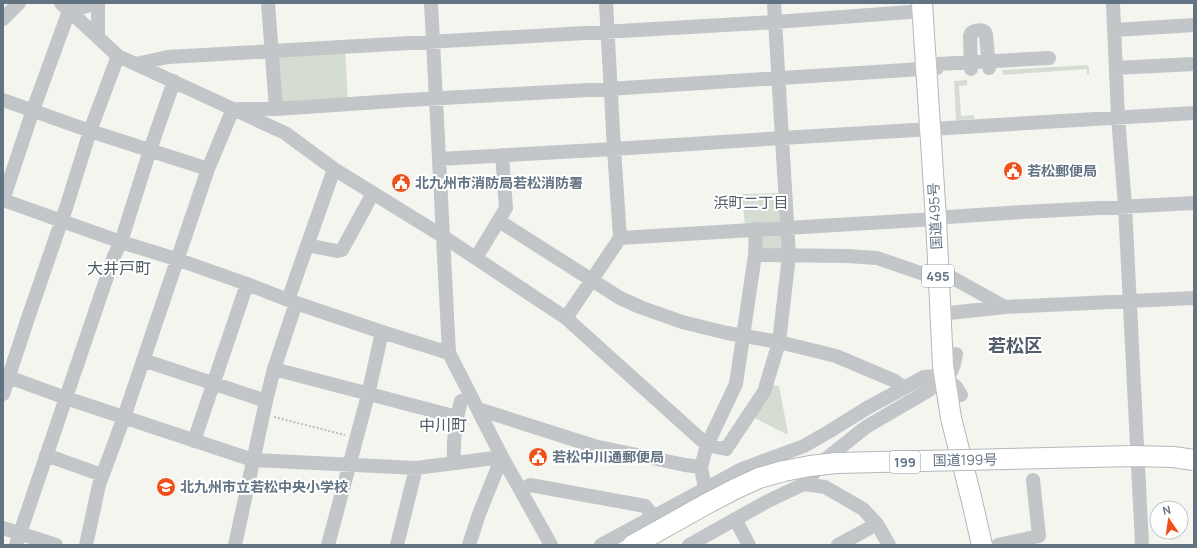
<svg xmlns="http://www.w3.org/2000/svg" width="1197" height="548" font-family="Manrope,'Noto Sans JP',sans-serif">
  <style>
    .green { fill: #d5dcd1 }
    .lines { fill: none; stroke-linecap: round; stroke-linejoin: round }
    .highway-casing { stroke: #b4b8bb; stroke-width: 22 }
    .path { stroke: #bbbec0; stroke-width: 2; stroke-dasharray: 2 2; stroke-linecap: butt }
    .minor { stroke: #c2c6c9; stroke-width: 14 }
    .highway { stroke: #fff; stroke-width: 20 }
    .highway-bridge-casing { stroke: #b4b8bb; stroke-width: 22; stroke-linecap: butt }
    .highway-bridge { stroke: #fff; stroke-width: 20 }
    .labels { text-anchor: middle; stroke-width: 4; stroke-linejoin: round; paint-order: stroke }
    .shield { fill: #fff; stroke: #919da8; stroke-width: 1 }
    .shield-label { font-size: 13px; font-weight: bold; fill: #627383 }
    .poi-label { font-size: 14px; font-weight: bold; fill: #627383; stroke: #fff; text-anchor: start }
    .street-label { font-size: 14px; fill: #627383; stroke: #fff }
    .neighbourhood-label { font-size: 15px; fill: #505d68; stroke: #fff }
    .quarter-label { font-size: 16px; fill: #505d68; stroke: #fff }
    .district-label { font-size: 18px; font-weight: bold; fill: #505d68; stroke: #fff }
  </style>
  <rect width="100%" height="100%" fill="#f5f5f0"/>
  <!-- green -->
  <path class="green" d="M345,50L348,101L279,104L276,54Z
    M1087,65L1089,67V74H1087V69L1003,75L1002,70Z
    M967,80V85L959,86L961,116L974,115V119L956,120L954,81Z
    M783,193L784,223L745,226L742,194Z
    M785,231L786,252L759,251L760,233Z
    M770,385L779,386L788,433L786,434L753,417Z"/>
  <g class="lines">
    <!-- highway casing -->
    <g class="highway-casing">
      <path id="highway" d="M922,3L936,219L943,366L951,418L971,497L982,545"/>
    </g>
    <!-- path -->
    <path class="path" d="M274,417L345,435"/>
    <!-- minor -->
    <path class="minor" d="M61,3L118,56L285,133L334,169L444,237L566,318L707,445L726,449L764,392L779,342L789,256L774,3
      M98,3V37
      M268,3L276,109
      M431,3L449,353L502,457L551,545
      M1113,3L1118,117L1125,206L1142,545
      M70,12L95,3
      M3,19L19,3
      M1114,30L1194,25
      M135,64L168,57L775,22L923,11
      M937,64L1049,58
      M1116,68L1194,64
      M971,69L970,36C971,30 981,29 985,32L986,35L989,68
      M3,100L90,131L208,169
      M237,109H276L408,100L623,88L937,68
      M439,159L614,149L782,138L1194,113
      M3,200L121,242L176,259L247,284L296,303L382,332L449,353
      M3,200L33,110L69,11
      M499,221L620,298L640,307L682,322L727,333L779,342L836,356L895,381L904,388
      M620,238L936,219L948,217L1023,212L1194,203
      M307,245L337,251L342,250L373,193
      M755,255L847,256L877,258L938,279
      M476,258L506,208L502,155
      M951,277L1005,307
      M288,300L334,169
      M940,314L1005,307L1194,298
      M566,318L620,238L614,149L606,3
      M143,360L266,401
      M274,369L457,417
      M3,375L66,398L253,460L416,468L502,457L479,514L469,545
      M3,394L28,318L67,205L90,131L118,56
      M478,409L594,446L685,465L701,467
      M194,441L247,284
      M46,455L102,475
      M454,463C453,440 455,424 461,401
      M804,484L825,487L863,509L877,524L889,545
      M705,489L701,467L707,445L736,384L755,255L756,229
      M521,490L530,485L645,506L654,517
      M735,519L749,545
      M3,528L56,545
      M16,545L114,256L121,242L150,150L174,81
      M86,545L99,485L124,417L208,169L233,109
      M235,545L266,401L274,369L296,303
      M328,545L368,395L382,332
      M397,545L416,468
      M601,545L742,469L804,446L830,431L867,408L924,377L938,376L945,378L956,387L961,395
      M689,545L768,501L804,484L827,458L866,427L926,392L945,378L951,372L954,364L956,354
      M838,545L877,524
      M998,545L1039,536L1033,480"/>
    <!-- highway -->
    <use href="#highway" class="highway"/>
    <!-- highway-bridge casing -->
    <g class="highway-bridge-casing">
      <path id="highway-bridge" d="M633,545L710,502L735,489L759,478L784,471L810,466L836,463L1133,456L1173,457L1194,460"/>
    </g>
    <!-- highway-bridge -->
    <use href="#highway-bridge" class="highway-bridge"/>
  </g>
  <!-- icons -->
  <defs>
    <g id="civic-disc" transform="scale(1)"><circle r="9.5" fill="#ed5019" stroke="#fff"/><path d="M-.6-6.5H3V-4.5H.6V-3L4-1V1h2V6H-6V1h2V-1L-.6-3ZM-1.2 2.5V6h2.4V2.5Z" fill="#fff"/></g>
    <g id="school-disc" transform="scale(1)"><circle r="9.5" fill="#ed5019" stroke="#fff"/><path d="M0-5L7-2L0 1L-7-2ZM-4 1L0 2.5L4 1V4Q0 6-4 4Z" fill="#fff"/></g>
  </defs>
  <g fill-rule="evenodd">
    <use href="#civic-disc" x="1013" y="171"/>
    <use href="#civic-disc" x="401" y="183"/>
    <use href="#civic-disc" x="538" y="457"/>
    <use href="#school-disc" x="166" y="487"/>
  </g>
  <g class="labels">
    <!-- shield labels -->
    <g class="shield">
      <rect x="922" y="265" width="32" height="22" rx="3"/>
      <rect x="890" y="451" width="30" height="22" rx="3"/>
    </g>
    <g class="shield-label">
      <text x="938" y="281">495</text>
      <text x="905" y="467">199</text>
    </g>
    <!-- poi labels -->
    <g class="poi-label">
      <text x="1027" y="176">若松郵便局</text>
      <text x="415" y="188">北九州市消防局若松消防署</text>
      <text x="552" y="462">若松中川通郵便局</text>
      <text x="180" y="492">北九州市立若松中央小学校</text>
    </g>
    <!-- street labels -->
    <g class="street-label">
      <text transform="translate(935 216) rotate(-93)" y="5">国道495号</text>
      <text transform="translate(965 460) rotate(-1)" y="5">国道199号</text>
    </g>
    <!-- neighbourhood labels -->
    <g class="neighbourhood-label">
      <text x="751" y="208">浜町二丁目</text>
    </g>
    <!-- quarter labels -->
    <g class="quarter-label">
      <text x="119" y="274">大井戸町</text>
      <text x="443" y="431">中川町</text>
    </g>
    <!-- district labels -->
    <g class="district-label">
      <text x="1015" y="352">若松区</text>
    </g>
  </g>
  <!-- border -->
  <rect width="1197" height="548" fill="none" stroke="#627383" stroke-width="8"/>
  <!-- north arrow -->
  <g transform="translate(1169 520) rotate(347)"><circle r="19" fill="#ffffff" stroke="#c0c7cd"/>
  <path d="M0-3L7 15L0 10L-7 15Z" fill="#ed5019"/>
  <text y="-6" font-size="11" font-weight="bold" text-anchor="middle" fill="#627383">N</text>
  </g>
</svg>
